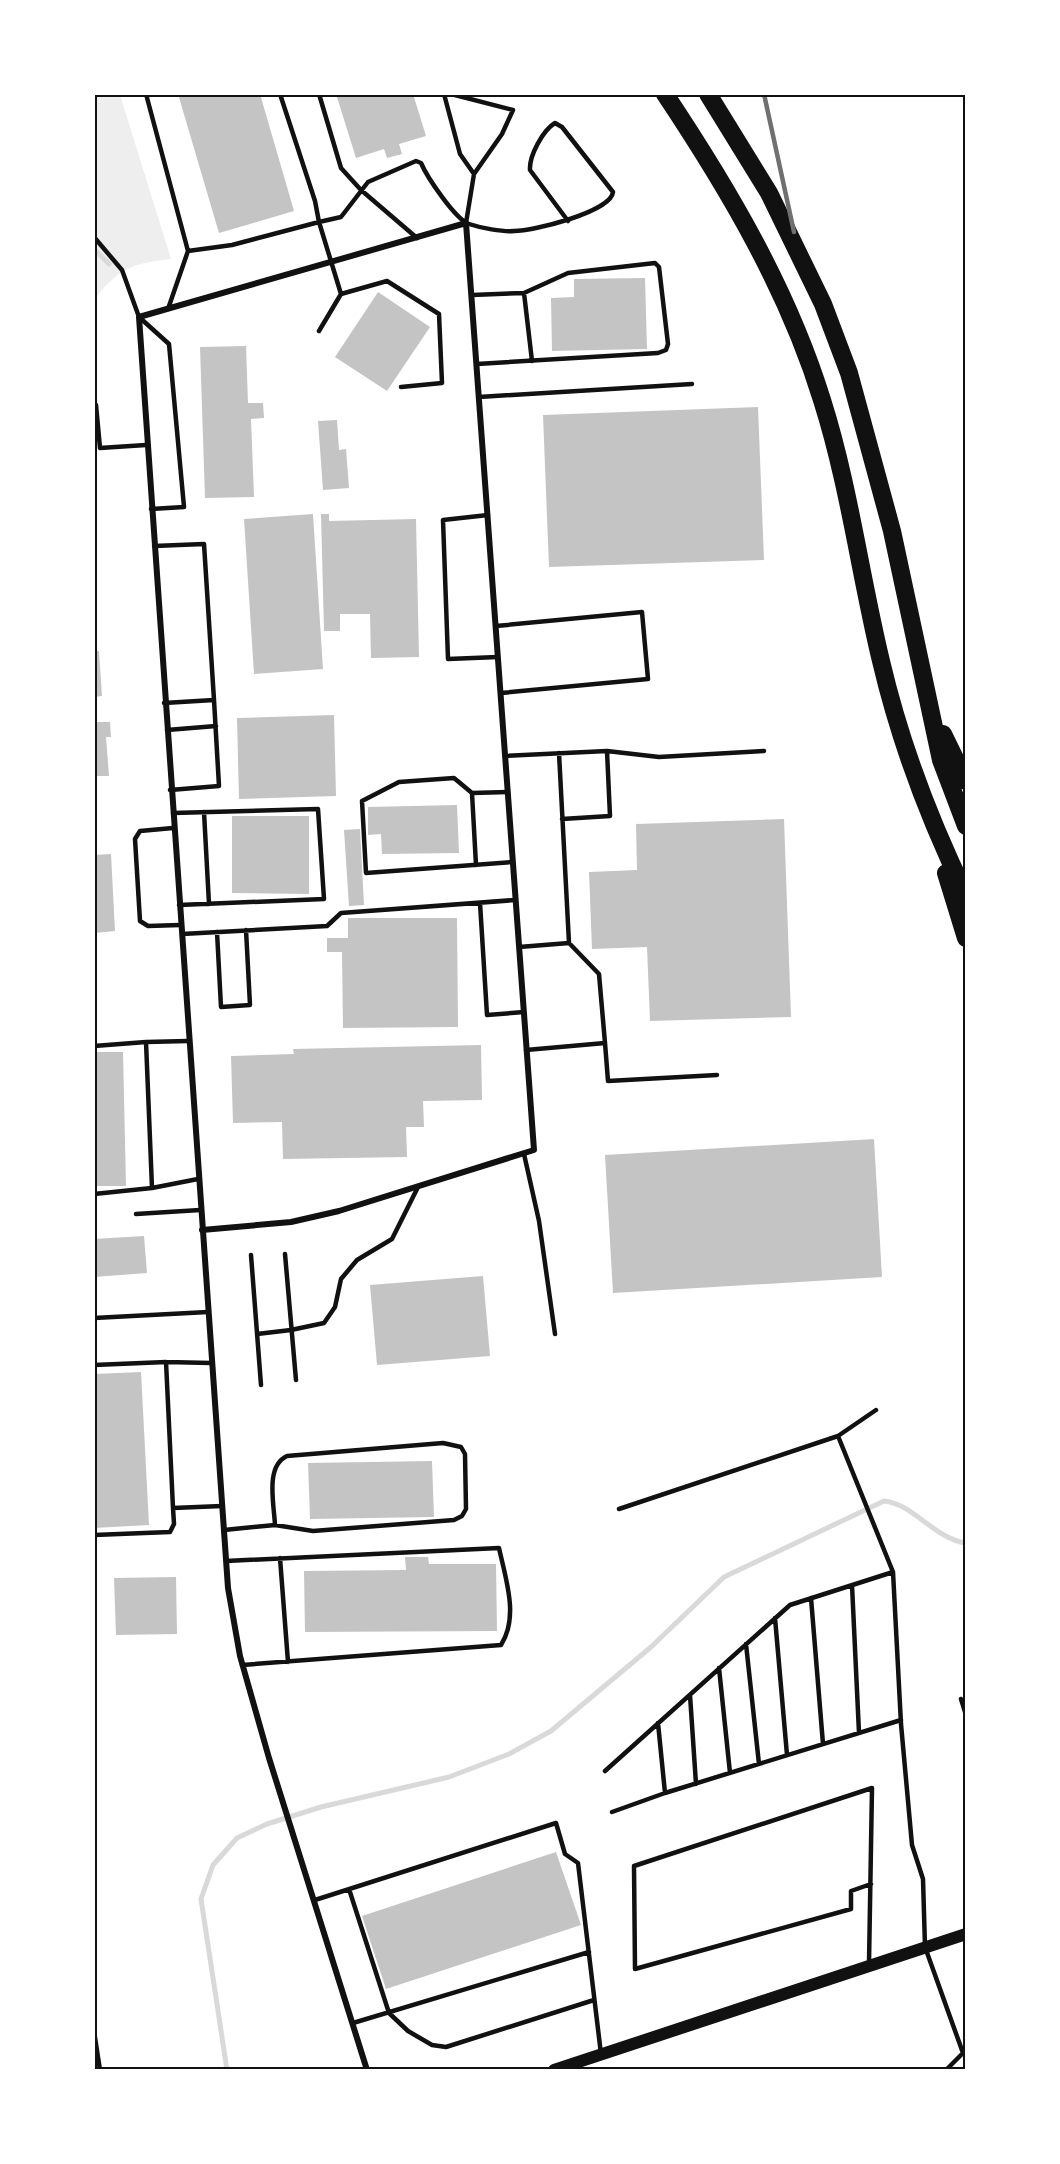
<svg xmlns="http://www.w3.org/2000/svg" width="1060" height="2164" font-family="'Open Sans',sans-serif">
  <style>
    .green { fill: #eee }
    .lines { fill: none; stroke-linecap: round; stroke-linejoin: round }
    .stream { stroke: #d9d9d9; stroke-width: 5 }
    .building { fill: #c4c4c4 }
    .service { stroke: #111; stroke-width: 4.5 }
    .minor { stroke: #111; stroke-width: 6 }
    .secondary { stroke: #111; stroke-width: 12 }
    .motorway { stroke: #111; stroke-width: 18 }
    .rail { stroke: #707070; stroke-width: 4.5 }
    .neatline { fill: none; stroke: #111; stroke-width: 2 }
  </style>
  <rect width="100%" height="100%" fill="#fff"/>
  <!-- green -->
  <path class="green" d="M94,95H120L171,259C136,263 120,267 97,296L94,295Z"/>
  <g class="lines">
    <!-- stream -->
    <path class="stream" d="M94,249L109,264
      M227,2070L201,1899L213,1865L237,1838L267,1824L321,1807L449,1777L509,1754L551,1731L651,1647L724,1577L884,1501C914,1504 933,1538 966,1543"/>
  </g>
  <!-- building -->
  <path class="building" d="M178,94H260L294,211L219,233Z
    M336,94H413L426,136L399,144L402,154L387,158L384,149L356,158Z
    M645,278L647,349L552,351L551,298L574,297V279Z
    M378,292L430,327L387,391L335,357Z
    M246,346L248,403H263L264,418L251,419L254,497L205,498L200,347Z
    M758,407L764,560L549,567L543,415Z
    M337,420L339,450L346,449L349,488L323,490L318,421Z
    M313,514L323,669L254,674L244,519Z
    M321,514H329V521L416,519L419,657L371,658L370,614H340V631H324Z
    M94,651H99L102,696L94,697Z
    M334,715L336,796L239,799L237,718Z
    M94,722H110L111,737H106L109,776H94Z
    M457,805L459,853L382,854L381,834L368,835V807Z
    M232,816H309V894L232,893Z
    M784,819L791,1017L650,1021L647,947L592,949L589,872L637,870L636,824Z
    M360,829L364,905L349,906L344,830Z
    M111,854L115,931L94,933V855Z
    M348,918H457L458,1027L343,1028L342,952H327V938H348Z
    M481,1045L482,1100L423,1101L424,1127H406L407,1157L283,1159L282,1122L233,1123L231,1056L294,1054L293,1049Z
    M94,1052H123L126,1186H94Z
    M874,1139L882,1277L613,1293L605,1155Z
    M144,1236L147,1273L94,1277V1239Z
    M483,1276L490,1356L377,1365L370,1285Z
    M141,1372L149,1525L94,1528V1374Z
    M432,1461L434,1517L310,1519L308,1463Z
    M405,1557H428L429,1564H496L497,1631L305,1632L304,1571L406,1570Z
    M176,1577L177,1634L116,1635L114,1578Z
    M556,1852L581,1925L386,1989L362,1916Z"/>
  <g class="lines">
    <!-- service -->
    <path class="service" d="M146,94L188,251
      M280,94L315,201L319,222L341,217L368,182L416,161L421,163C427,177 455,219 469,224C481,228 502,232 514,231C533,231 611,212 613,192L562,127L555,123C543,130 529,156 530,170L568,221
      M319,94L341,168L361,190L417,238
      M444,94L460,154L474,174
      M451,94L513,110L502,134L474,174L466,223
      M94,237L122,270L139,317L169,344L184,507L151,509
      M524,293L532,361
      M341,294L387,281L439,314L442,383L401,387
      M472,295L524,293L568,273L655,263L659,267L668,344L666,350L658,353L477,364
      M168,309L188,251L232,245L319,222L341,294L319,331
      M479,397L692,384
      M96,405L100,448L146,445
      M488,515L443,520L448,659L498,657
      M154,546L204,544L214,700
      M496,626L642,612L648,679L501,693
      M164,703L214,700L219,786L170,790
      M167,730L216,726
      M559,753L569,943
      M505,756L607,751L659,757L764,751
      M508,792L472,793L454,778L399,782L362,801L366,873L512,862
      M472,793L476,865
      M204,812L209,904
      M173,813L318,809L324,899L179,905
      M562,819L610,816L607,751
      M173,828L140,831L135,839L140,921L148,926L180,925
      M480,903L487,1015L524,1012
      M217,932L221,1007L250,1005L246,930
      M182,934L327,926L341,913L515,900
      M519,947L569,943L599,974L605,1043L526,1050
      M188,1041L146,1042L152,1188L198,1179
      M605,1043L608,1081L717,1075
      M94,1046L146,1042
      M524,1154L539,1221L555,1334
      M94,1194L152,1188
      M136,1214L200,1210
      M285,1254L296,1380
      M251,1255L261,1385
      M94,1318L208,1312
      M257,1334L291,1330L324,1323L335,1307L341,1279L357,1260L392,1239L418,1187
      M211,1363L166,1362L173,1508L222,1506
      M94,1365L166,1362
      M876,1410L838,1436L893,1572
      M619,1509L838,1436
      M224,1530L275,1525L313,1531L454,1520L462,1516L466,1509L465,1454L461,1447L443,1443L287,1456C265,1466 274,1504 275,1525
      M94,1535L170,1532L174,1524L173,1508
      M280,1558L288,1662
      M226,1561L499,1548C506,1580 519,1617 501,1645L242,1665
      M852,1585L859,1733
      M811,1598L823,1744
      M775,1618L787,1755
      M746,1644L759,1764
      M719,1668L730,1773
      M690,1695L696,1784
      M961,1699L966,1715
      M658,1723L665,1793L901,1720
      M605,1771L790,1605L893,1572L901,1724L912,1845L923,1879L925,1947L963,2053L946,2070
      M612,1812L665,1793
      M349,1889L389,2013L408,2031L432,2045L446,2047L594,2000
      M315,1900L556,1823L565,1854L578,1863L601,2054
      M869,1963L872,1788L634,1866L635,1969L851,1909V1891L871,1884
      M353,2023L589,1952
      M94,2031L100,2070"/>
    <!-- minor -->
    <path class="minor" d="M202,1230L291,1222L339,1211L534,1150L466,223L139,317L228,1588L240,1656L269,1758L367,2070"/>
    <!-- secondary -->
    <path class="secondary" d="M554,2070L966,1934"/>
    <!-- motorway -->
    <path class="motorway" d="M665,94C729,190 788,290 822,400C849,485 860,574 881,661C900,742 929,819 966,895
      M708,94L769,193L823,304L849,373L892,531L941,760L966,826
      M943,734L966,781
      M946,873L966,938"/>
    <!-- rail -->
    <path class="rail" d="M764,94L794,232"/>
  </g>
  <!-- border -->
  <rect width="1060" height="2164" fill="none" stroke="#ffffff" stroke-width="192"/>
  <rect x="96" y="96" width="868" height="1972" class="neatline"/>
</svg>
